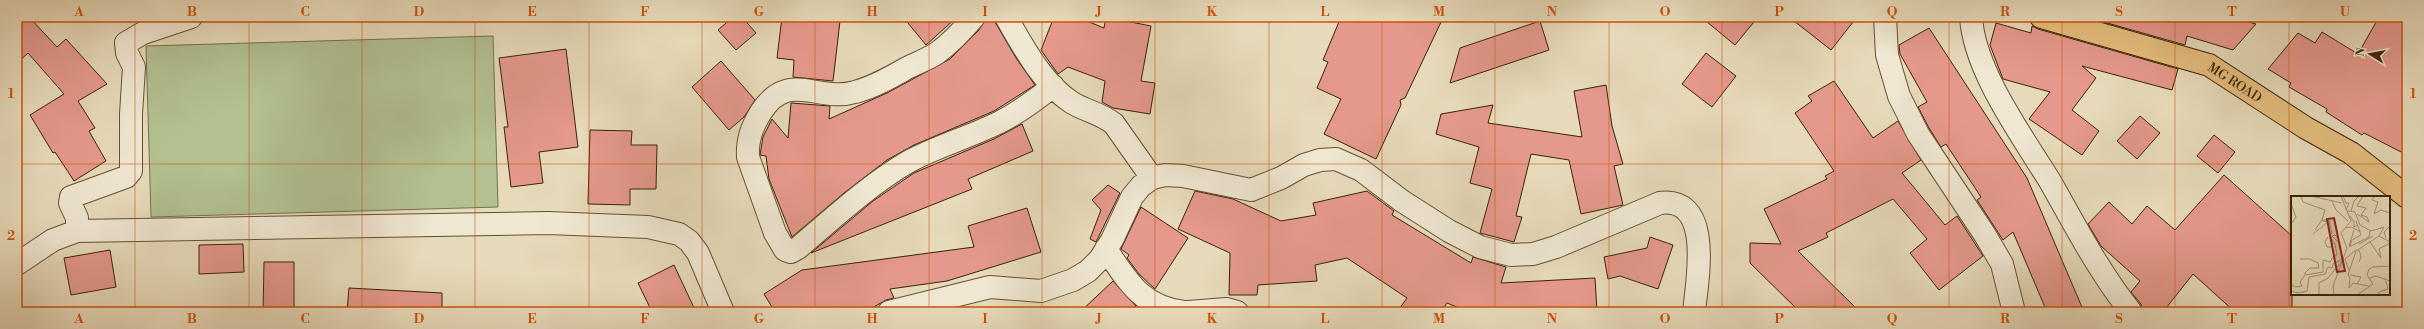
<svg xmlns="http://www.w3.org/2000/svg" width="2424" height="329" font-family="'Libre Bodoni',serif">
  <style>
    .green { fill: #b2c092; stroke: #76724c }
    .building { fill: #e5998c; stroke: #3b2306 }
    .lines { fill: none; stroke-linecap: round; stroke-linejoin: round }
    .minor-casing { stroke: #665133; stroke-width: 24 }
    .primary-casing { stroke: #3b2306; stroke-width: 24 }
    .minor { stroke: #efe7d2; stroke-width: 22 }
    .primary { stroke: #e4bd7d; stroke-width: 22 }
    .grid { fill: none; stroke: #ce510b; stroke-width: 1; stroke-opacity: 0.55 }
    .labels { text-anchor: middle; stroke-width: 3; stroke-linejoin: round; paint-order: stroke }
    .street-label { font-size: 13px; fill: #3b2306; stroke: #efe7d2 }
    .inset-road { fill: none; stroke: #a29172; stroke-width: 1 }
    .view { fill: #8f2418; fill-opacity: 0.15; stroke: #8f2418; stroke-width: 2 }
    .inset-edge { fill: none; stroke: #3b2306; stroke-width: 2 }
    .neatline { fill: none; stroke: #ce510b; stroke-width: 1.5 }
    .grid-label { font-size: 13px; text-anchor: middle; font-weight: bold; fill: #ce510b }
  </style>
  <rect width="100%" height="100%" fill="#e7daba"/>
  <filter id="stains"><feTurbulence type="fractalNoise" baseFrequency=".005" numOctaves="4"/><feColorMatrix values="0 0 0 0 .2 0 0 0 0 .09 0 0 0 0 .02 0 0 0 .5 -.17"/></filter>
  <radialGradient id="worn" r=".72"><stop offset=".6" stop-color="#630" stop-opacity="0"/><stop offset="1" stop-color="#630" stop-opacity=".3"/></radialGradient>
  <!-- green -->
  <path class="green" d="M493,36L498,207L151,217L146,46Z"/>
  <!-- building -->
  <path class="building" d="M17,17H29L57,47L66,39L107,84L78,101L95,128L89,131L106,161L74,181L55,152L53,153L30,115L64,94L28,53L17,63Z
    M733,17H742L756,33L736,50L718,30Z
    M782,17L840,21L833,81L793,77L794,60L777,58Z
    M903,17H957L926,45Z
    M986,17H991L995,22L1016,58L1035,85L994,111L914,145L887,160L844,193L792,237L769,179L766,156L760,155L763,137L772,119L788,138L791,103L830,106L829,119L887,93L950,59L979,30Z
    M1054,17H1077L1104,28L1106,17L1151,26L1141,81L1155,83L1150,114L1113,108L1102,102L1105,81L1068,67L1058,74L1041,50Z
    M1341,17L1442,20L1405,98L1400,100L1401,105L1376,159L1324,134L1341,99L1317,88L1328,62L1323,60Z
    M1701,17H1758L1735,45Z
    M1789,17H1857L1831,50Z
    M2086,17H2231L2256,24L2233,50L2187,36L2185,45Z
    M2379,17H2407V155L2364,133L2362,135L2326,112L2327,109L2289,87L2291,83L2268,69L2298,33L2315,43L2322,32L2358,54Z
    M1540,21L1549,50L1450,83L1460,48Z
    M1996,23L2031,33L2032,26L2038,29L2178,69L2172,90L2082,66L2096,78L2072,110L2099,131L2082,155L2029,119L2050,92L2003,79L1990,45Z
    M1929,28L2027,178L2084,312H2047L2013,232L2003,240L1977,200L1981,197L1946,144L1941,147L1929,128L1918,107L1927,102L1900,54L1899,45Z
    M566,49L578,147L539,152L543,183L511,187L504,127H508L499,58Z
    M1706,53L1736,76L1712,107L1682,84Z
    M721,61L755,100L744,117L729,130L692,87Z
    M1834,81L1873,138L1898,121L1921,160L1902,173L1945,225L1957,216L1983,256L1939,290L1910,253L1927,239L1893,199L1826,233L1828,237L1798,251L1860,312H1800L1750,263V243L1781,244L1764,209L1827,179L1825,176L1834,171L1795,113L1812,101L1808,96Z
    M1606,85L1612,126L1623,164L1614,166L1623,205L1581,214L1569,160L1531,154L1516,216L1522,217L1514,242L1480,233L1492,189L1470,183L1479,147L1436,134L1441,114L1493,105L1488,123L1582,137L1574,91Z
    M2140,116L2160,133L2137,159L2117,141Z
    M1022,124L1033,151L968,179L972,189L811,253L873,201L914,173L994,139Z
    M590,130L632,131L631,145H657L656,189H630V205L588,204Z
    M2214,135L2235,152L2218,173L2197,156Z
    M2224,175L2292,236V312H2235L2193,274L2163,312H2143L2141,304L2131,292L2140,281L2101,246L2088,224L2109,202L2132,224L2147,206L2175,230Z
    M1108,185L1120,193L1096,242L1090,239L1101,210L1092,200Z
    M1195,191L1233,199L1281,221L1316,215L1313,203L1367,191L1394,211L1392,215L1471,263L1473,257L1506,267L1501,283L1595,278L1597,312H1469L1447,303L1441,312H1397L1407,298L1347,258L1315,265L1317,281L1258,285L1257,295H1229L1230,253L1178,229Z
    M1141,207L1188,238L1155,289L1139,274L1127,258L1129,255L1121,249Z
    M1027,208L1041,252L947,281L890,289L894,298L886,300L865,312H775L764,294L802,270L974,247L968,226Z
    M1650,237L1673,245L1658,289L1620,276L1608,279L1604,257L1647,248Z
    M243,244L244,272L199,274V245Z
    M110,250L116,287L71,295L64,258Z
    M264,262H294V312H263Z
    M674,265L696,312H652L638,283Z
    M1113,281L1136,306L1130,312H1080Z
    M349,288L442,293V312H347Z"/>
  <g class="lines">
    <!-- minor casing -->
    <g class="minor-casing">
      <path id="minor" d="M974,17C963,30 951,43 937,53C928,59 917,63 907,68C891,77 874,87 855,92C818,103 789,69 761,112C752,127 747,139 748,157L775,233L785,250L791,252L798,248C832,219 870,184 908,162C937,146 970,137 1000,122C1019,112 1036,100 1053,86
        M1006,17C1023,46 1042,83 1071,102C1085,111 1101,113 1114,124L1152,178
        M1885,17L1887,55L1899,96L1918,134L1985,235L2002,264L2014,312
        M1971,17C1974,71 2023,137 2051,183C2076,227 2099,272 2131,312
        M77,231V218L70,203L71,197L126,177L131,171V114L134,67L127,53L126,43L143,33L191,17
        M1106,249C1128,282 1142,307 1184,312
        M17,264L53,240L77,231L548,223L648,227L679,234L689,241L698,253L723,312
        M889,312L990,287L1041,291L1073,280L1088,271L1100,259L1112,240L1132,197L1141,186L1152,178L1165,175L1183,176L1251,190L1281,178L1304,165L1320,160L1336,159L1361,170L1402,201L1449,231L1480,247L1511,255L1533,254L1556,247L1660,203C1714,196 1697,281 1694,312
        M1188,312L1227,309L1237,312"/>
    </g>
    <!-- primary casing -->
    <g class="primary-casing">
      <g id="primary">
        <path id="s1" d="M2041,17L2209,65L2306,128L2351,153L2407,197"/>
      </g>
    </g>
    <!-- minor -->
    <use href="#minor" class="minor"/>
    <!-- primary -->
    <use href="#primary" class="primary"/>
  </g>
  <!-- grid -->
  <path class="grid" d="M135,17V312M249,17V312M362,17V312M475,17V312M589,17V312M702,17V312M815,17V312M929,17V312M1042,17V312M1155,17V312M1269,17V312M1382,17V312M1495,17V312M1609,17V312M1722,17V312M1835,17V312M1949,17V312M2062,17V312M2175,17V312M2289,17V312M17,164H2407"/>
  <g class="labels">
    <!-- street labels -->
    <g class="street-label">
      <text dy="5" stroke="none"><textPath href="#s1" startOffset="206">MG ROAD</textPath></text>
    </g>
  </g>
  <!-- overview -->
  <g transform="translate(2291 196)">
    <rect width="99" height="99" fill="#e7daba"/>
    <path class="inset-road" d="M20,0L51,7M52,0L55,7H58L55,14M84,0L81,4L87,6L83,18L90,14L99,17M41,5L45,14L57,25M0,8L5,21L0,28M56,15L64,16L69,29L80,35L93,31L88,40L65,55L57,79L59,82L58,92L62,87L78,90M60,15L63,5L67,1M66,18L78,26L76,21L70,19L75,12L66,10L72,0M59,20L63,26V31L67,29M55,32L60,31L70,36M24,34L31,24M22,38L37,26L32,25M88,40L99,46M37,41L34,46L36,51H41L42,47M95,42L93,36L99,30M46,45L41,40L44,39L48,43M79,46L90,62L88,53L99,47M68,48L82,40M58,50L63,34M59,50L61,44L70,39L65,25M58,51L78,41L79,35M68,54L70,61L68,66M9,63H19L27,67L28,72H19L13,78M58,74L54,63L65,54M59,79L70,81L66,88M79,82L85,80L99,85M0,88L4,91L11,90L9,86L14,79L32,76V64L39,66L42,61L46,59L44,48L38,40L41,37L38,24H31L34,14L12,6L10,0M0,95L8,97L16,95L18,81L34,78L37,71L41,72L42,68L52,63M28,99V87L37,82L51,65M43,99L42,90L56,52L50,37L60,25L50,0M66,99L82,88L76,79L78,73L82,71L99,70M87,99L88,96L97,93L95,85"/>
    <path class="view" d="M43,22L54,75L46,76L36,23Z"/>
    <rect width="99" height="99" class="inset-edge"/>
  </g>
  <!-- margin -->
  <rect width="2424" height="329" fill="none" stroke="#e7daba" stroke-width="44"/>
  <!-- north arrow -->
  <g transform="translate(2370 54) rotate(281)" stroke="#efe7d2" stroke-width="3" paint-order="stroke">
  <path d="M0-3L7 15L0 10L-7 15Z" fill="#3b2306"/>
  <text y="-6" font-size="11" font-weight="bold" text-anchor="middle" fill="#3b2306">N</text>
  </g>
  <rect x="22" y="22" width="2380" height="285" class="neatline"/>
  <g class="grid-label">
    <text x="79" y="16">A</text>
    <text x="192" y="16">B</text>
    <text x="305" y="16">C</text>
    <text x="419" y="16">D</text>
    <text x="532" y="16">E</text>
    <text x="645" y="16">F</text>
    <text x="759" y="16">G</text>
    <text x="872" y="16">H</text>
    <text x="985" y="16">I</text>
    <text x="1099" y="16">J</text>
    <text x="1212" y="16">K</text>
    <text x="1325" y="16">L</text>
    <text x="1439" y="16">M</text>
    <text x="1552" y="16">N</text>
    <text x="1665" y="16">O</text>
    <text x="1779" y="16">P</text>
    <text x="1892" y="16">Q</text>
    <text x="2005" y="16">R</text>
    <text x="2119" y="16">S</text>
    <text x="2232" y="16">T</text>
    <text x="2345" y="16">U</text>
    <text x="11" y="98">1</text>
    <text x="2413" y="98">1</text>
    <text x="11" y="240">2</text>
    <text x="2413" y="240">2</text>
    <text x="79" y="323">A</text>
    <text x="192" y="323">B</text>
    <text x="305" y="323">C</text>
    <text x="419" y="323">D</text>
    <text x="532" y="323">E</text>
    <text x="645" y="323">F</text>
    <text x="759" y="323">G</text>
    <text x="872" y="323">H</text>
    <text x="985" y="323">I</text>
    <text x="1099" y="323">J</text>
    <text x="1212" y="323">K</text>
    <text x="1325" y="323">L</text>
    <text x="1439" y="323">M</text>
    <text x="1552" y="323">N</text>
    <text x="1665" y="323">O</text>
    <text x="1779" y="323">P</text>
    <text x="1892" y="323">Q</text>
    <text x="2005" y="323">R</text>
    <text x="2119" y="323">S</text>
    <text x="2232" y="323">T</text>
    <text x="2345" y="323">U</text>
  </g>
  <rect width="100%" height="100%" filter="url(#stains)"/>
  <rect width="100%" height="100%" fill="url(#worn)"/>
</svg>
